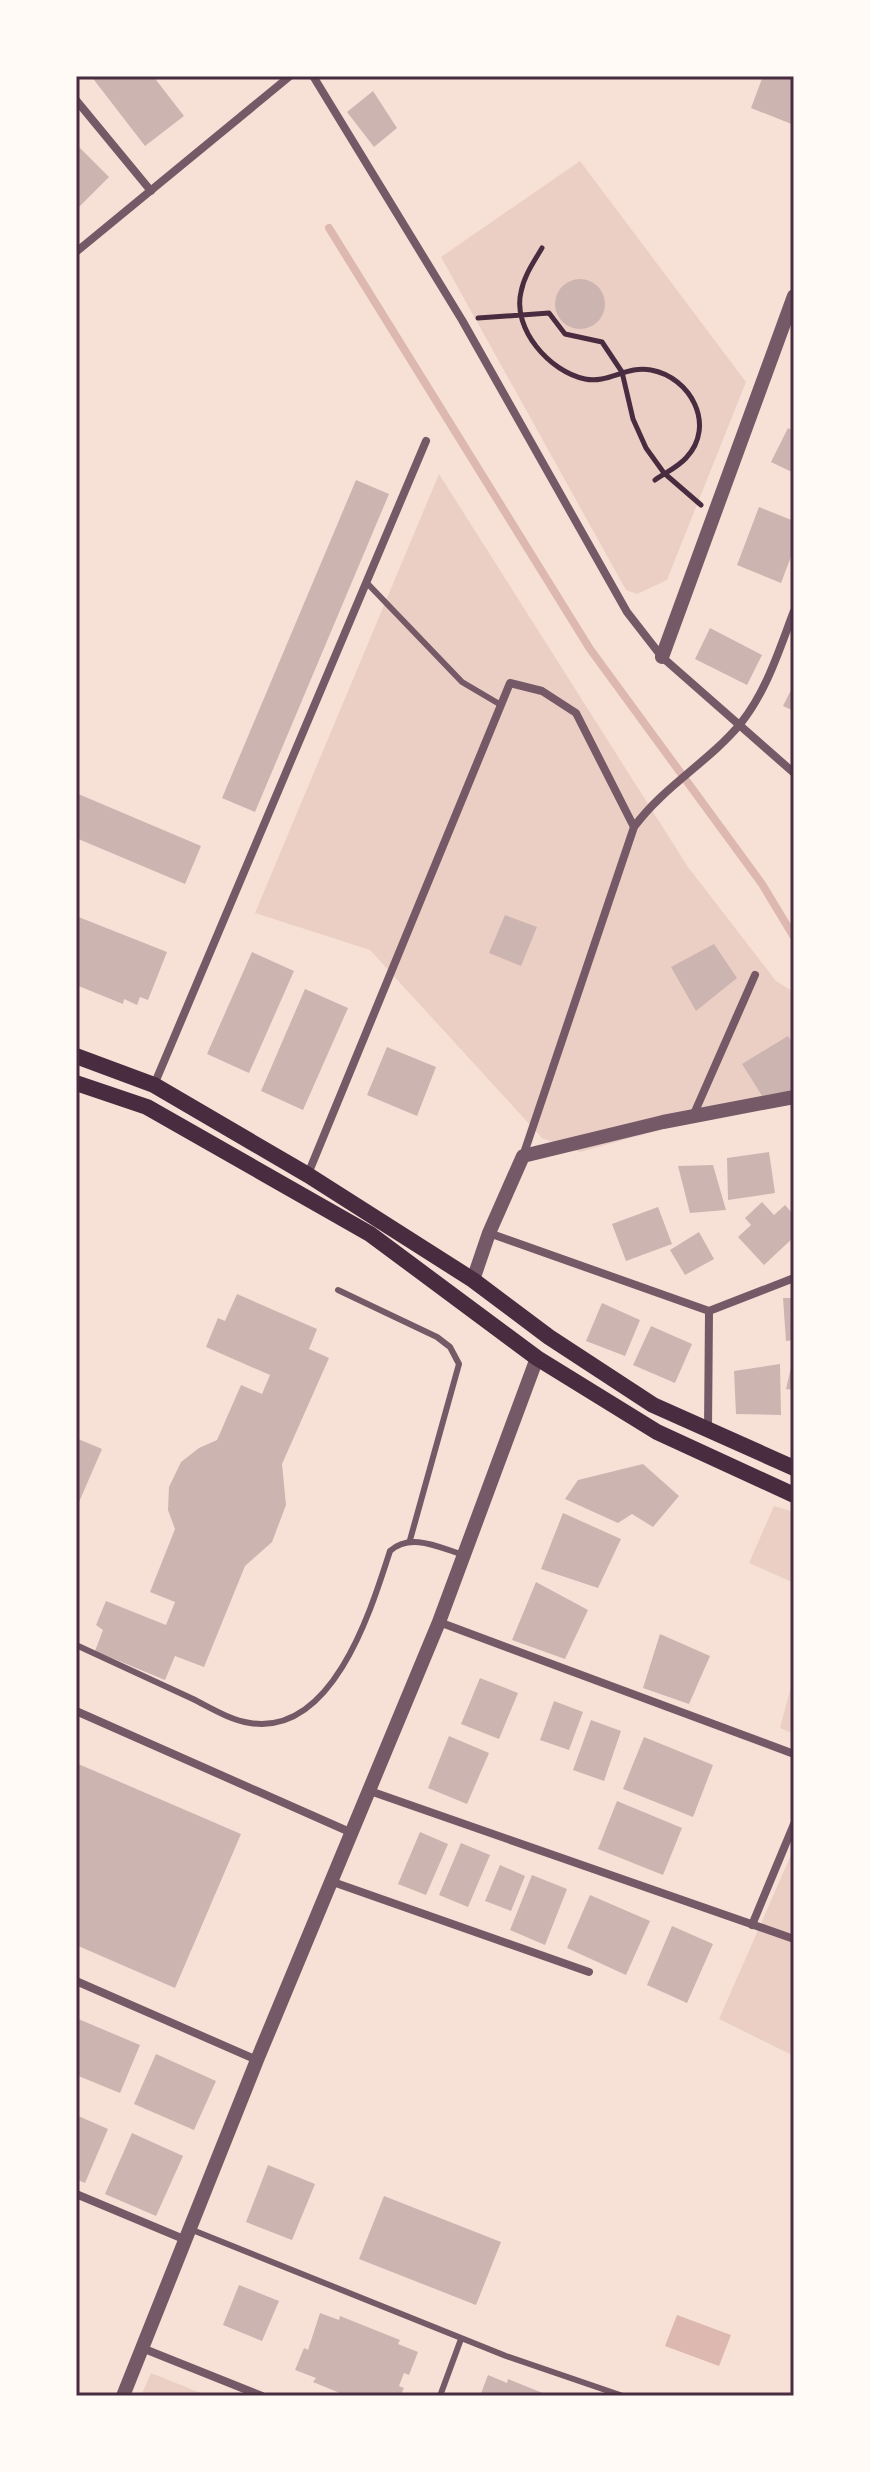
<svg xmlns="http://www.w3.org/2000/svg" width="870" height="2472" font-family="Raleway,sans-serif">
  <style>
    .green { fill: #ebcfc5 }
    .water { fill: #dcb8b0 }
    .lines { fill: none; stroke-linecap: round; stroke-linejoin: round }
    .stream { stroke: #dcb8b0; stroke-width: 8 }
    .building { fill: #ccb4b1 }
    .path { stroke: #4a2c40; stroke-width: 5 }
    .service { stroke: #755966; stroke-width: 6 }
    .minor { stroke: #755966; stroke-width: 8 }
    .tertiary { stroke: #755966; stroke-width: 14 }
    .secondary { stroke: #4a2c40; stroke-width: 16 }
    .neatline { fill: none; stroke: #4a2c40; stroke-width: 3 }
  </style>
  <rect width="100%" height="100%" fill="#f7e1d7"/>
  <!-- green -->
  <path class="green" d="M580,161L746,382L667,580L637,594L626,590L441,257Z
    M439,474L688,867L776,981L794,992V1093L580,1152L542,1138L370,950L255,913Z
    M774,1506L794,1512V1583L749,1563Z
    M794,1675V1734L780,1728Z
    M794,1848V2056L719,2019Z
    M151,2373L208,2396H141Z"/>
  <!-- water -->
  <path class="water" d="M677,2315L731,2335L719,2366L665,2346Z"/>
  <g class="lines">
    <!-- stream -->
    <path class="stream" d="M329,228L590,649L762,884L794,937"/>
  </g>
  <!-- building -->
  <path class="building" d="M91,76H153L184,116L145,146Z
    M763,76H794V125L751,108Z
    M373,91L397,128L374,147L347,112Z
    M76,144L109,177L76,210Z
    M555 304a25 25 0 1 1 50 0a25 25 0 1 1-50 0Z
    M788,428L794,431V473L771,462Z
    M356,480L389,494L255,812L222,798Z
    M759,507L794,521V549L781,583L737,565Z
    M710,628L762,655L747,685L695,659Z
    M794,684V711L783,706Z
    M76,793L201,846L185,884L76,838Z
    M505,915L537,927L521,966L489,953Z
    M76,916L167,952L148,1000L140,997L137,1005L124,999L123,1004L76,985Z
    M714,944L737,978L696,1011L671,967Z
    M252,952L294,971L249,1073L207,1054Z
    M305,989L348,1008L303,1110L261,1091Z
    M788,1036L794,1045V1089L764,1099L742,1064Z
    M387,1047L436,1067L417,1116L367,1095Z
    M769,1152L775,1193L728,1200L727,1158Z
    M713,1165L726,1210L690,1213L678,1166Z
    M762,1202L774,1215L785,1205L794,1215V1237L764,1265L738,1237L751,1225L745,1218Z
    M658,1207L672,1244L626,1261L612,1224Z
    M699,1232L714,1259L685,1275L670,1250Z
    M237,1294L317,1329L309,1349L329,1358L282,1464L286,1505L272,1542L245,1566L204,1667L175,1656L165,1680L95,1651L103,1630L96,1625L106,1601L166,1625L175,1602L150,1592L175,1529L168,1510L169,1487L181,1462L199,1448L217,1440L241,1385L262,1394L270,1375L206,1347L218,1318L225,1321Z
    M783,1298H794V1340L786,1341Z
    M602,1303L640,1320L625,1356L586,1341Z
    M651,1326L692,1344L675,1383L633,1365Z
    M793,1359H794V1390L786,1389Z
    M780,1364L781,1415L736,1414L734,1371Z
    M76,1438L102,1449L76,1509Z
    M643,1464L679,1496L653,1527L632,1514L618,1523L565,1499L578,1480Z
    M563,1513L621,1539L598,1588L541,1569Z
    M536,1582L588,1610L565,1659L512,1640Z
    M660,1634L710,1656L689,1704L643,1688Z
    M480,1678L518,1693L499,1739L461,1724Z
    M554,1701L583,1712L569,1750L540,1740Z
    M591,1720L621,1731L604,1781L573,1770Z
    M449,1736L489,1753L467,1804L428,1788Z
    M644,1737L713,1765L693,1817L623,1789Z
    M76,1763L241,1834L175,1988L76,1945Z
    M617,1801L682,1828L663,1875L598,1849Z
    M420,1832L448,1844L426,1895L398,1884Z
    M461,1843L490,1855L468,1907L439,1895Z
    M500,1865L525,1876L511,1911L485,1901Z
    M532,1875L567,1889L545,1945L510,1930Z
    M590,1895L650,1921L626,1975L567,1948Z
    M672,1926L713,1944L687,2003L647,1985Z
    M76,2018L140,2045L120,2093L76,2075Z
    M156,2054L216,2081L194,2130L134,2104Z
    M76,2115L108,2129L85,2183L76,2179Z
    M132,2133L183,2156L156,2216L105,2194Z
    M268,2165L315,2184L292,2240L246,2222Z
    M384,2196L501,2242L476,2305L359,2259Z
    M239,2285L279,2301L262,2341L223,2325Z
    M320,2313L339,2320L340,2316L400,2340L398,2344L418,2352L409,2375L404,2373L399,2386L404,2388L400,2396H347L313,2382L316,2378L295,2370L304,2348L308,2350Z
    M488,2375L507,2383L508,2379L550,2396H480Z"/>
  <g class="lines">
    <!-- path -->
    <path class="path" d="M542,248C533,263 524,276 521,292C512,329 550,372 585,379C608,384 627,365 651,370C690,377 717,425 686,458C678,467 665,473 655,480
      M478,318L549,313L565,334L602,342L622,372L633,419L646,448L664,473L701,505"/>
    <!-- service -->
    <path class="service" d="M366,582L462,682L501,705
      M338,1290L437,1337L450,1347L459,1364L410,1540
      M76,1645C115,1663 154,1681 193,1699C211,1708 230,1720 250,1723C333,1736 371,1610 390,1551C411,1532 440,1548 464,1555
      M190,2229L506,2356L623,2396
      M440,2396L461,2339"/>
    <!-- minor -->
    <path class="minor" d="M313,76L462,320L627,612L662,657L794,773
      M76,100L151,191
      M76,252L290,76
      M154,1085L426,441
      M693,1116L755,975
      M523,1156L634,827C664,786 710,761 741,723C767,690 779,650 794,611
      M308,1174L510,683L542,691L576,713L634,827
      M489,1233L709,1311L794,1278
      M708,1430L709,1311
      M439,1622L794,1754
      M76,1711L352,1833
      M370,1791L794,1939
      M333,1882L589,1972
      M752,1925L794,1824
      M76,1981L257,2060
      M76,2194L186,2240
      M142,2348L262,2396"/>
    <!-- tertiary -->
    <path class="tertiary" d="M662,657L794,296
      M473,1280L489,1233L523,1156L663,1122L794,1097
      M123,2396L257,2060L439,1622L537,1358"/>
    <!-- secondary -->
    <path class="secondary" d="M76,1056L154,1085L308,1175L473,1280L549,1337L653,1405L794,1468
      M76,1083L147,1107L370,1234L537,1358L657,1432L794,1495"/>
  </g>
  <!-- border -->
  <rect width="870" height="2472" fill="none" stroke="#fffaf5" stroke-width="156"/>
  <rect x="78" y="78" width="714" height="2316" class="neatline"/>
</svg>
